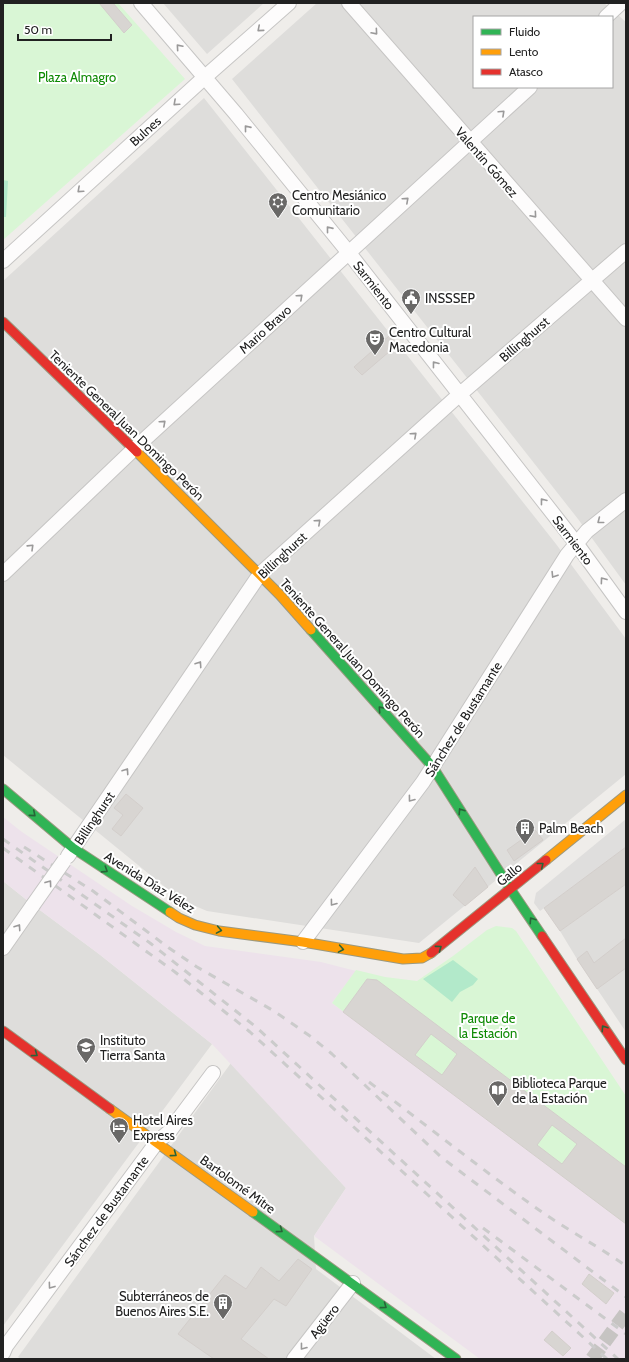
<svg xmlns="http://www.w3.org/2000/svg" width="629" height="1362" font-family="Cabin,sans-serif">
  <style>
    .residential { fill: #dedddb; fill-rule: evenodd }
    .industrial { fill: #ede2eb }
    .park { fill: #d9f6d5 }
    .pitch { fill: #b2e9ca }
    .parking { fill: #dfdedd }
    .building { fill: #d8d5d2; stroke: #d3cecb; fill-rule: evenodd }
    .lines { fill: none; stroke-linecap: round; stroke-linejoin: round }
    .street-tunnel { stroke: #c6c4c2; stroke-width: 14; stroke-dasharray: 14 7; stroke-linecap: butt }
    .street-casing { stroke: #c6c5c4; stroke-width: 16 }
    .fast-casing { stroke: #9b9980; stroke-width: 11 }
    .slow-casing { stroke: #9b9980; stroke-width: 11 }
    .jam-casing { stroke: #9b9980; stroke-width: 11 }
    .street { stroke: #fdfcfc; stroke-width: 14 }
    .fast { stroke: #30b455; stroke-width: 9 }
    .slow { stroke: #ff9f0a; stroke-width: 9 }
    .jam { stroke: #e5322d; stroke-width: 9 }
    .rail { stroke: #cbcbcb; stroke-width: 3; stroke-dasharray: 8 8; stroke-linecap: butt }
    .street-bridge-casing { stroke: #c6c5c4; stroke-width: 16; stroke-linecap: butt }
    .street-bridge { stroke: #fdfcfc; stroke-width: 14 }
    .oneway { stroke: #9a9999 }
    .oneway2 { stroke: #286338 }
    .labels { text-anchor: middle; stroke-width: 4; stroke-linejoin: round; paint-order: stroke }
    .park-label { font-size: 13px; fill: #0e8a04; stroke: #fff }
    .street-label { font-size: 13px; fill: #212121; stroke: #fff }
    .poi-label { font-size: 13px; fill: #212121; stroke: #fff; text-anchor: start }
  </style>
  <rect width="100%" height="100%" fill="#efedea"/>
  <!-- residential -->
  <path class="residential" d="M163,3H264L207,54Z
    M317,3H604L626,22V585L578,519L232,79ZM474,17H612V87H474Z
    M204,98L556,544L626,639V774L419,943L207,911L181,900L3,755V281Z
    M3,881L33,905L99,954L212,1044L3,1326Z
    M626,884V1032L577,959L560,931Z
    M231,1063L346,1188L314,1236L316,1269L436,1359H21L18,1357Z"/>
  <!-- industrial -->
  <path class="industrial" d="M3,817L22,832L132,906L176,932L205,946L321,962L356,971L332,1003L626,1224V1359H480L314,1236L346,1188L212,1044L99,954L33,905L3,881Z"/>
  <!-- park -->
  <path class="park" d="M3,3H118L185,79L3,240Z
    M496,926L512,928L516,931L626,1096V1224L332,1003L356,970L385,977L417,981L453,956L487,930Z"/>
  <!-- pitch -->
  <path class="pitch" d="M3,180L8,181L6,217H3Z
    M453,960L478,979L473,985L460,992L452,1002L423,979Z"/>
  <!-- parking -->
  <path class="parking" d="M626,819V847L540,911L534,903L536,893Z"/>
  <!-- building -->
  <path class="building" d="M99,3H113L132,25L124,33Z
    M389,336L397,345L362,375L354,367Z
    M126,794L143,808L121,836L112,829L123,815L114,808Z
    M535,830L543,840L514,861L507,850Z
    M626,847V884L560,931L544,908Z
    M475,867L488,887L465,906L453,895Z
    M626,938V968L597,989L577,959L587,951L594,963Z
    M367,979L377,980L626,1167V1224L343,1012ZM431,1034L457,1054L442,1075L415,1055ZM552,1125L577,1144L562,1164L537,1145Z
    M298,1259L312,1269L286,1306L274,1299L241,1339L269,1359H214L178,1334L225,1275L246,1289L261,1267L279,1281Z
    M589,1274L614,1293L606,1304L582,1284Z
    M552,1331L571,1348L563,1356L544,1340Z"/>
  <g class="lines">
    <!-- street-tunnel -->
    <path class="street-tunnel" d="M592,1359L626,1313"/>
    <!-- street casing -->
    <g class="street-casing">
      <path id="street" d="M141,3L236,114L349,253L576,543L626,612
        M349,3L626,319
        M606,17L621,3
        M3,261L205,77L289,3
        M3,574L134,449L530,87
        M68,856L260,574L459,395L626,251
        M303,942L423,782L567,555L587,531L626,500
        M3,948L33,905
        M3,1353L6,1346L157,1142L169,1132L213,1073
        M294,1359L353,1283"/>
    </g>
    <!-- fast casing -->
    <g class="fast-casing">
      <path id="fast" d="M311,630L432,766L511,890L542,936
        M3,789L73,848L170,912
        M253,1212L456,1359"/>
    </g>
    <!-- slow casing -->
    <g class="slow-casing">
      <path id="slow" d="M137,452L280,595L311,630
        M546,860L626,795
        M170,912L179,918L195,925L219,931L303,942L403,959L422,958L431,953
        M110,1109L253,1212"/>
    </g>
    <!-- jam casing -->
    <g class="jam-casing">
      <path id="jam" d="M3,322L137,452
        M542,936L626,1060
        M431,953L546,860
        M3,1031L110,1109"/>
    </g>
    <!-- street -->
    <use href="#street" class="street"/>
    <!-- fast -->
    <use href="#fast" class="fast"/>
    <!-- slow -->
    <use href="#slow" class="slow"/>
    <!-- jam -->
    <use href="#jam" class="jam"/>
    <!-- rail -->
    <path class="rail" d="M3,839L150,943L256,1027L618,1359
      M24,847L93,891L169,948L197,967L274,1011L310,1036L332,1054L441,1157L626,1297
      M3,848L175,972L250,1032L607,1359
      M369,1082C426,1125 481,1169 539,1210C567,1230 598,1246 626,1266
      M483,1228L626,1334"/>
    <!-- street-bridge casing -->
    <g class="street-bridge-casing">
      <path id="street-bridge" d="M33,905L64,861"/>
    </g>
    <!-- street-bridge -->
    <use href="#street-bridge" class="street-bridge"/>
  </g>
  <!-- one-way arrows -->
  <defs><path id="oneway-chevron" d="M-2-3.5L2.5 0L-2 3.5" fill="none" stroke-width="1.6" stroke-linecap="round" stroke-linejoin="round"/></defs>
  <g class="oneway">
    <use href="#oneway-chevron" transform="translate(260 29) rotate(139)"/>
    <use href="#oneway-chevron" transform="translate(375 32) rotate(49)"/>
    <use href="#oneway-chevron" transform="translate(179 47) rotate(-131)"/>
    <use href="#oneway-chevron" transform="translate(176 103) rotate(138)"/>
    <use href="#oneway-chevron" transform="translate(502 113) rotate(-43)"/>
    <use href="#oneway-chevron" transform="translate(247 128) rotate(-129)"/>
    <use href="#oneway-chevron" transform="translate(80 190) rotate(138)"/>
    <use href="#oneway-chevron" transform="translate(406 200) rotate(-42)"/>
    <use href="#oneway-chevron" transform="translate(534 215) rotate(49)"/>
    <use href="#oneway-chevron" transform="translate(329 229) rotate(-129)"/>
    <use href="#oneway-chevron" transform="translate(300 297) rotate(-42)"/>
    <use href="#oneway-chevron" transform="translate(435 364) rotate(-128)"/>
    <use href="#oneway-chevron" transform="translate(163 423) rotate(-42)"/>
    <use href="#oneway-chevron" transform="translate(414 435) rotate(-42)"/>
    <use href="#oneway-chevron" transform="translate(543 501) rotate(-128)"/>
    <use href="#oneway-chevron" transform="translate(600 521) rotate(142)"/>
    <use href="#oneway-chevron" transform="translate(318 522) rotate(-42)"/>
    <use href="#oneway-chevron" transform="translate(31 547) rotate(-44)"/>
    <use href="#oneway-chevron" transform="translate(554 575) rotate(122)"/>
    <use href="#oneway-chevron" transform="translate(603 580) rotate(-126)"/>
    <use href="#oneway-chevron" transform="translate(199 664) rotate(-56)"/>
    <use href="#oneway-chevron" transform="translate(126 771) rotate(-56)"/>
    <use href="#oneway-chevron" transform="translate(411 799) rotate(127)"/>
    <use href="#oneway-chevron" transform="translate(49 883) rotate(-54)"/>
    <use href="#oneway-chevron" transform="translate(333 903) rotate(127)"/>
    <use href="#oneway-chevron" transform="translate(18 927) rotate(-56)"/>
    <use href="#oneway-chevron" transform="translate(51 1286) rotate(126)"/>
    <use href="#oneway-chevron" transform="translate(303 1347) rotate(128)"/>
  </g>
  <g class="oneway2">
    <use href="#oneway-chevron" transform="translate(381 709) rotate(-132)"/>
    <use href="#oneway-chevron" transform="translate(461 811) rotate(-123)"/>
    <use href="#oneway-chevron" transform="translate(33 814) rotate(40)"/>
    <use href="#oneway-chevron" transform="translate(541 865) rotate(-39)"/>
    <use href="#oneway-chevron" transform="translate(105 870) rotate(33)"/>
    <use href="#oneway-chevron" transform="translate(532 920) rotate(-124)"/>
    <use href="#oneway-chevron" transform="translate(219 930) rotate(10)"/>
    <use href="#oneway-chevron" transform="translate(439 948) rotate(-36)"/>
    <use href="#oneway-chevron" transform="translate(341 949) rotate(10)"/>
    <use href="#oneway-chevron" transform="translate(604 1028) rotate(-124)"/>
    <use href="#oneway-chevron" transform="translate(35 1054) rotate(36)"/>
    <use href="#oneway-chevron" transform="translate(174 1154) rotate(36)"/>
    <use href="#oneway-chevron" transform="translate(280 1230) rotate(36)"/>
    <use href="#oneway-chevron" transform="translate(384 1306) rotate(36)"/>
  </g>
  <!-- icons -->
  <defs>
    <g id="synagogue-pin" transform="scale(1)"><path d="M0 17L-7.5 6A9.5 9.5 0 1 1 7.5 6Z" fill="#696867" stroke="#fff"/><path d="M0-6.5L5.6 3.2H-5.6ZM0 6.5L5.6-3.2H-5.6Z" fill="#fff"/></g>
    <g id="civic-pin" transform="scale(1)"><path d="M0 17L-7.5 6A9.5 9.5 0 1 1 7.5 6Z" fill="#696867" stroke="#fff"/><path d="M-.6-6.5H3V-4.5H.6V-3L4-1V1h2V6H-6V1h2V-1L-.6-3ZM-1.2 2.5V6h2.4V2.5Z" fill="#fff"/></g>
    <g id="theatre-pin" transform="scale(1)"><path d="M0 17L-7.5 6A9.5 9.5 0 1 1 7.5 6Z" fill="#696867" stroke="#fff"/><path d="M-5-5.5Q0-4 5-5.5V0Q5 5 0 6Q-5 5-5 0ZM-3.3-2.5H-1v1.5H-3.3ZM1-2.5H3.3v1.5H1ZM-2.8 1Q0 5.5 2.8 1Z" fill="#fff"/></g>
    <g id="building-pin" transform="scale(1)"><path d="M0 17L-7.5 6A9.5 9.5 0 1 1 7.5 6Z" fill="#696867" stroke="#fff"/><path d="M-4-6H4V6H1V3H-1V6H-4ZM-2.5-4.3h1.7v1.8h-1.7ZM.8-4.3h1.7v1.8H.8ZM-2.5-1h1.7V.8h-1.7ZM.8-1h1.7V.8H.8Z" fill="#fff"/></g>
    <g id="school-pin" transform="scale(1)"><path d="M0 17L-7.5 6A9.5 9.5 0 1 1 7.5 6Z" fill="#696867" stroke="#fff"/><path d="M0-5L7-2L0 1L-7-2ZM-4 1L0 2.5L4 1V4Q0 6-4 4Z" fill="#fff"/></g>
    <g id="library-pin" transform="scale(1)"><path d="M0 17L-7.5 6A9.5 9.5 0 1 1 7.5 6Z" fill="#696867" stroke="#fff"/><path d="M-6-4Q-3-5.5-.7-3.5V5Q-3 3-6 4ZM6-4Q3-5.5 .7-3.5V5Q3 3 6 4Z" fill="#fff"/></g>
    <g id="hotel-pin" transform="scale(1)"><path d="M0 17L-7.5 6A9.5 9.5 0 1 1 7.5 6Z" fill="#696867" stroke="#fff"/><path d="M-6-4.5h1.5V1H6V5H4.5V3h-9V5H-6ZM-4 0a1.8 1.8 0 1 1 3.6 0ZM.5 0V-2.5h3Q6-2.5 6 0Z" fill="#fff"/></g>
  </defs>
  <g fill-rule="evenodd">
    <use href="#synagogue-pin" x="278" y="202"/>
    <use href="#civic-pin" x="411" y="298"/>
    <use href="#theatre-pin" x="375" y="339"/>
    <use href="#building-pin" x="525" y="828"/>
    <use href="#school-pin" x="86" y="1047"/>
    <use href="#library-pin" x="498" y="1090"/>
    <use href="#hotel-pin" x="119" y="1127"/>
    <use href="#building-pin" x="223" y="1303"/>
  </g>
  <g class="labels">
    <!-- park labels -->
    <g class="park-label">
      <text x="77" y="82">Plaza Almagro</text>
      <text x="488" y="1023">Parque de<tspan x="488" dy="15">la Estación</tspan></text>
    </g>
    <!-- street labels -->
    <g class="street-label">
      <text transform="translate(145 131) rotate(-42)" y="5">Bulnes</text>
      <text transform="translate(487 162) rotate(49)" y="5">Valentín Gómez</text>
      <text transform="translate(374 285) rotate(52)" y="5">Sarmiento</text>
      <text transform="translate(265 329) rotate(-42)" y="5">Mario Bravo</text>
      <text transform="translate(524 339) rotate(-41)" y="5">Billinghurst</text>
      <text transform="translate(127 425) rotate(44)" y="5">Teniente General Juan Domingo Perón</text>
      <text transform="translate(573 540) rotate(53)" y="5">Sarmiento</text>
      <text transform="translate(282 555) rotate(-43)" y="5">Billinghurst</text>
      <text transform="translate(353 658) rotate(48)" y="5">Teniente General Juan Domingo Perón</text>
      <text transform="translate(463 719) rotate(-58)" y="5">Sánchez de Bustamante</text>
      <text transform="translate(94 818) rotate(-56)" y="5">Billinghurst</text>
      <text transform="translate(509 874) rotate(-39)" y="5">Gallo</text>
      <text transform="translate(150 882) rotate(32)" y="5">Avenida Díaz Vélez</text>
      <text transform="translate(238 1184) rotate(36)" y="5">Bartolomé Mitre</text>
      <text transform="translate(106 1211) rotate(-54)" y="5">Sánchez de Bustamante</text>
      <text transform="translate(324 1321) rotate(-52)" y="5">Agüero</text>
    </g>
    <!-- poi labels -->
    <g class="poi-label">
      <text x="292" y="200">Centro Mesiánico<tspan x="292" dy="15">Comunitario</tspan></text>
      <text x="425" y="303">INSSSEP</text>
      <text x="389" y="337">Centro Cultural<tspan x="389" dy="15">Macedonia</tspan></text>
      <text x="539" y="833">Palm Beach</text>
      <text x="100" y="1045">Instituto<tspan x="100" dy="15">Tierra Santa</tspan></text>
      <text x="512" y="1088">Biblioteca Parque<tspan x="512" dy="15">de la Estación</tspan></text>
      <text x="133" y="1125">Hotel Aires<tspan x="133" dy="15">Express</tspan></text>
      <text x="209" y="1301" text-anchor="end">Subterráneos de<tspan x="209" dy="15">Buenos Aires S.E.</tspan></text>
    </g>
  </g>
  <!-- border -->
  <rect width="629" height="1362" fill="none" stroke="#212121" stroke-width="8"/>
  <!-- legend -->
  <rect x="473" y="16" width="140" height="72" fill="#ffffff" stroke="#a6a6a6"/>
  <rect x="481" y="29" width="20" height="6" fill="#30b455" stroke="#a6a6a6"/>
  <text x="509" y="36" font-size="12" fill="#212121">Fluido</text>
  <rect x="481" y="49" width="20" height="6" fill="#ff9f0a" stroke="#a6a6a6"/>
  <text x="509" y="56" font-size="12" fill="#212121">Lento</text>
  <rect x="481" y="69" width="20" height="6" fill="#e5322d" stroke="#a6a6a6"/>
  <text x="509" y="76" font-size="12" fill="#212121">Atasco</text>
  <!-- scale -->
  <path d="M18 34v6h93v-6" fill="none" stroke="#212121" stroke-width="2"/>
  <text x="24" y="34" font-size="12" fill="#212121" stroke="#ffffff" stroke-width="3" paint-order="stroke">50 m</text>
</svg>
